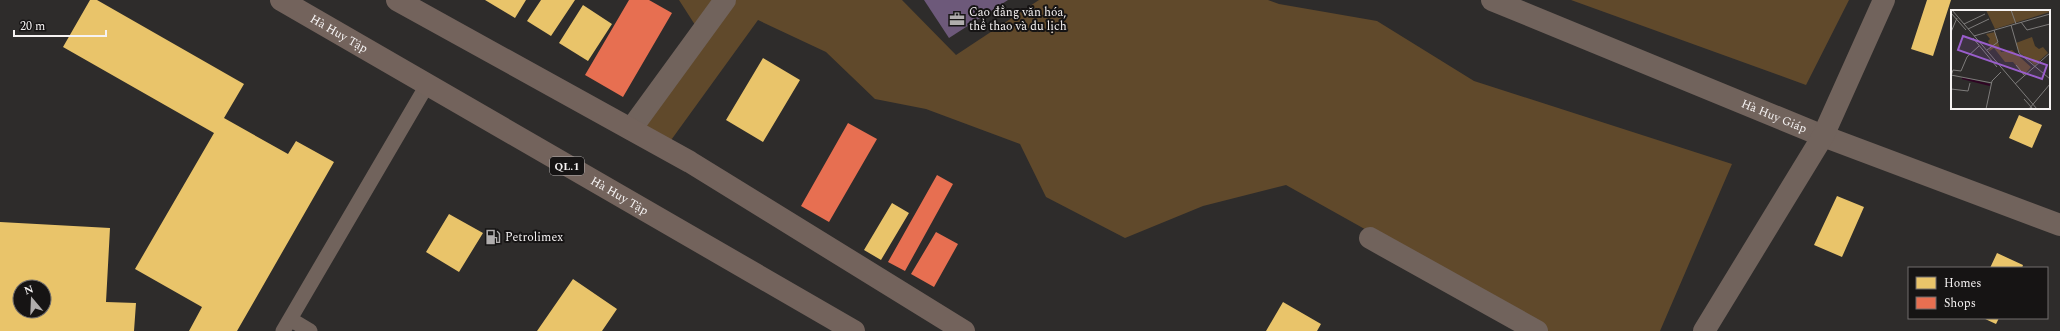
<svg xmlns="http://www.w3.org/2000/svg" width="2060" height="331" font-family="Spectral,serif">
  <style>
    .green { fill: #60492b }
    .homes { fill: #e9c46a; fill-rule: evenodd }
    .shops { fill: #e76f51 }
    .offices { fill: #6d597a }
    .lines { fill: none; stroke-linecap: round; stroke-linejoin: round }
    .service { stroke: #71635c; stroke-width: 15 }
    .minor { stroke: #71635c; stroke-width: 22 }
    .primary { stroke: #73635c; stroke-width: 22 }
    .labels { text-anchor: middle; stroke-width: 4; stroke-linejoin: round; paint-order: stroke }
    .shield { fill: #161414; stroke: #b3b0b0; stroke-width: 1 }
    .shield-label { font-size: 11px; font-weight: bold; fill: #f6f3f3 }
    .poi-label { font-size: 12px; fill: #f6f3f3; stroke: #161414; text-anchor: start }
    .street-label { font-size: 12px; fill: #f6f3f3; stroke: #161414 }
    .inset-river { fill: none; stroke: #2f0423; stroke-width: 2 }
    .inset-road { fill: none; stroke: #7e7c7b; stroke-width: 1 }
    .view { fill: #9a5ecc; fill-opacity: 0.15; stroke: #9a5ecc; stroke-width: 2 }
    .inset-edge { fill: none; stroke: #f6f3f3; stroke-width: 2 }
  </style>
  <rect width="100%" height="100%" fill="#2e2c2b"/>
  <!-- green -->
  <path class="green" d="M679,0H902L956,55L1039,0H1268L1279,4L1377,21L1474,81L1732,164L1660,331H1547L1286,185L1203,206L1125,238L1046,197L1020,144L926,109L875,99L826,52L758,20L661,154L633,133L697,28Z
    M1571,0H1849L1806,85Z"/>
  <!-- homes -->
  <path class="homes" d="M90,0H97L244,84L224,118L288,154L296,141L334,162L237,331H189L202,307L135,269L214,133L63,47Z
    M485,0H526L515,18Z
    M541,0H575L551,36L527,21Z
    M1927,0H1951L1933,56L1911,49Z
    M583,5L612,24L588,61L559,43Z
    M763,58L800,80L763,142L726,120Z
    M2019,115L2042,125L2032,148L2009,138Z
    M1837,196L1864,207L1842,257L1814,245Z
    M892,203L909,213L881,260L864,250Z
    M449,214L483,233L459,272L426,252Z
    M0,222L110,228L106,302L136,303L134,331H0ZM20,287H44V311H20Z
    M1997,253L2023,265L2022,268H1990Z
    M573,279L617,309L602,331H537Z
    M1283,302L1321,324L1317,331H1266Z
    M1983,318H1999L1996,324Z"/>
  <!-- shops -->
  <path class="shops" d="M629,0H649L672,13L623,97L585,75Z
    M848,123L877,139L829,222L801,206Z
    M937,175L953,184L905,271L888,262Z
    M936,232L958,244L934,287L911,274Z"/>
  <!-- offices -->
  <path class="offices" d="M924,0H1008L949,38Z"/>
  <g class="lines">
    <!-- service -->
    <path class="service" d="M290,319L310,331
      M283,331L427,85"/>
    <!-- minor -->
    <g class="minor">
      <path id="s1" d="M1492,0L1823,136L2060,225"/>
      <path d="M631,129L725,0"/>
      <path d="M1370,238L1537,331"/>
      <path d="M1704,331L1823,136L1884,0"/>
    </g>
    <!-- primary -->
    <g class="primary">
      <path id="s2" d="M281,0L854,331"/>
      <path d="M397,0L690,162L964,331"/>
    </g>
  </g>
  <!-- icons -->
  <defs>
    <g id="office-bare" transform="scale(1.2)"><path d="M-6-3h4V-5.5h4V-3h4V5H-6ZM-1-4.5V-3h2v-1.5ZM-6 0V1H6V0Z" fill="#b0adad" stroke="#161414" stroke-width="2.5" paint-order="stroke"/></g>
    <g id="fuel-bare" transform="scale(1.2)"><path d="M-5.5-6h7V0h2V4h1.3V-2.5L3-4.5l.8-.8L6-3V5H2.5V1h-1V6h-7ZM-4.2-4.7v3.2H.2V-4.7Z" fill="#b0adad" stroke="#161414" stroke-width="2.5" paint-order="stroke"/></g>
  </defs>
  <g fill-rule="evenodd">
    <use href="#office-bare" x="957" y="19"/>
    <use href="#fuel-bare" x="493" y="237"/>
  </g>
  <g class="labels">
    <!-- shield labels -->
    <rect class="shield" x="550" y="157" width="34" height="18" rx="3"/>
    <g class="shield-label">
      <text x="567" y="170">QL.1</text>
    </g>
    <!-- poi labels -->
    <g class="poi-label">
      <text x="969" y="16">Cao đẳng văn hóa,<tspan x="969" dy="14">thể thao và du lịch</tspan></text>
      <text x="505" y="241">Petrolimex</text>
    </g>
    <!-- street labels -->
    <g class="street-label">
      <text dy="4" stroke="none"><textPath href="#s2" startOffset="67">Hà Huy Tập</textPath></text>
      <text dy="4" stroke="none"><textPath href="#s1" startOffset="305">Hà Huy Giáp</textPath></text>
      <text dy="4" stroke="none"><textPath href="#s2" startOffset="391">Hà Huy Tập</textPath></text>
    </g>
  </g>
  <!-- overview -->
  <g transform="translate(1951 10)">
    <rect width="99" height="99" fill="#2e2c2b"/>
    <path d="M35,0H99V2L44,19ZM44,22L50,42L61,40L80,57L73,65L62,52H54L43,38L37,42L40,37L37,31L39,29L35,24ZM81,27L84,36L88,39L92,37L97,43L84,55L68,42L65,33Z" fill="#60492b"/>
    <path class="inset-river" d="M11,68L39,75"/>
    <path class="inset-road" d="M1,0L86,99M60,0L65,14M0,3L15,20M70,12L76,20L99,14M13,14L34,4M60,15L68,43L99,69M17,19L38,9M0,22L6,8M23,26L99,4M22,28L46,57M36,40L47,32L43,20M65,55L74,66M0,65L41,73M0,66L2,60L10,61L16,47L28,36M64,74L99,43M0,79L17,81L19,73M73,89L82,99M35,99L41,71L50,62M78,99L99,74"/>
    <path class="view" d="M12,26L96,55L91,69L7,40Z"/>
    <rect width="99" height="99" class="inset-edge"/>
  </g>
  <!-- legend -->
  <rect x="1908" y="267" width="140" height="52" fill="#161414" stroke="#706d6d"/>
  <rect x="1916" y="277" width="20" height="12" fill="#e9c46a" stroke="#706d6d"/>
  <text x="1944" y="287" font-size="12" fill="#f6f3f3">Homes</text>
  <rect x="1916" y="297" width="20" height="12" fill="#e76f51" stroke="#706d6d"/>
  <text x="1944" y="307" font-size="12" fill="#f6f3f3">Shops</text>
  <!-- north arrow -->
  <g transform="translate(32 299) rotate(341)"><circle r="19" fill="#161414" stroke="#706d6d"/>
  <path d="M0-3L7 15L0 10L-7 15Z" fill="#b0adad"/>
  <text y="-6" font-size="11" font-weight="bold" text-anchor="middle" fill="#f6f3f3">N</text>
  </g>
  <!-- scale -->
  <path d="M14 30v6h92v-6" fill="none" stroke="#f6f3f3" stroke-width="2"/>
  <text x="20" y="30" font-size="12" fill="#f6f3f3" stroke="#161414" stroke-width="3" paint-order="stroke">20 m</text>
</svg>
